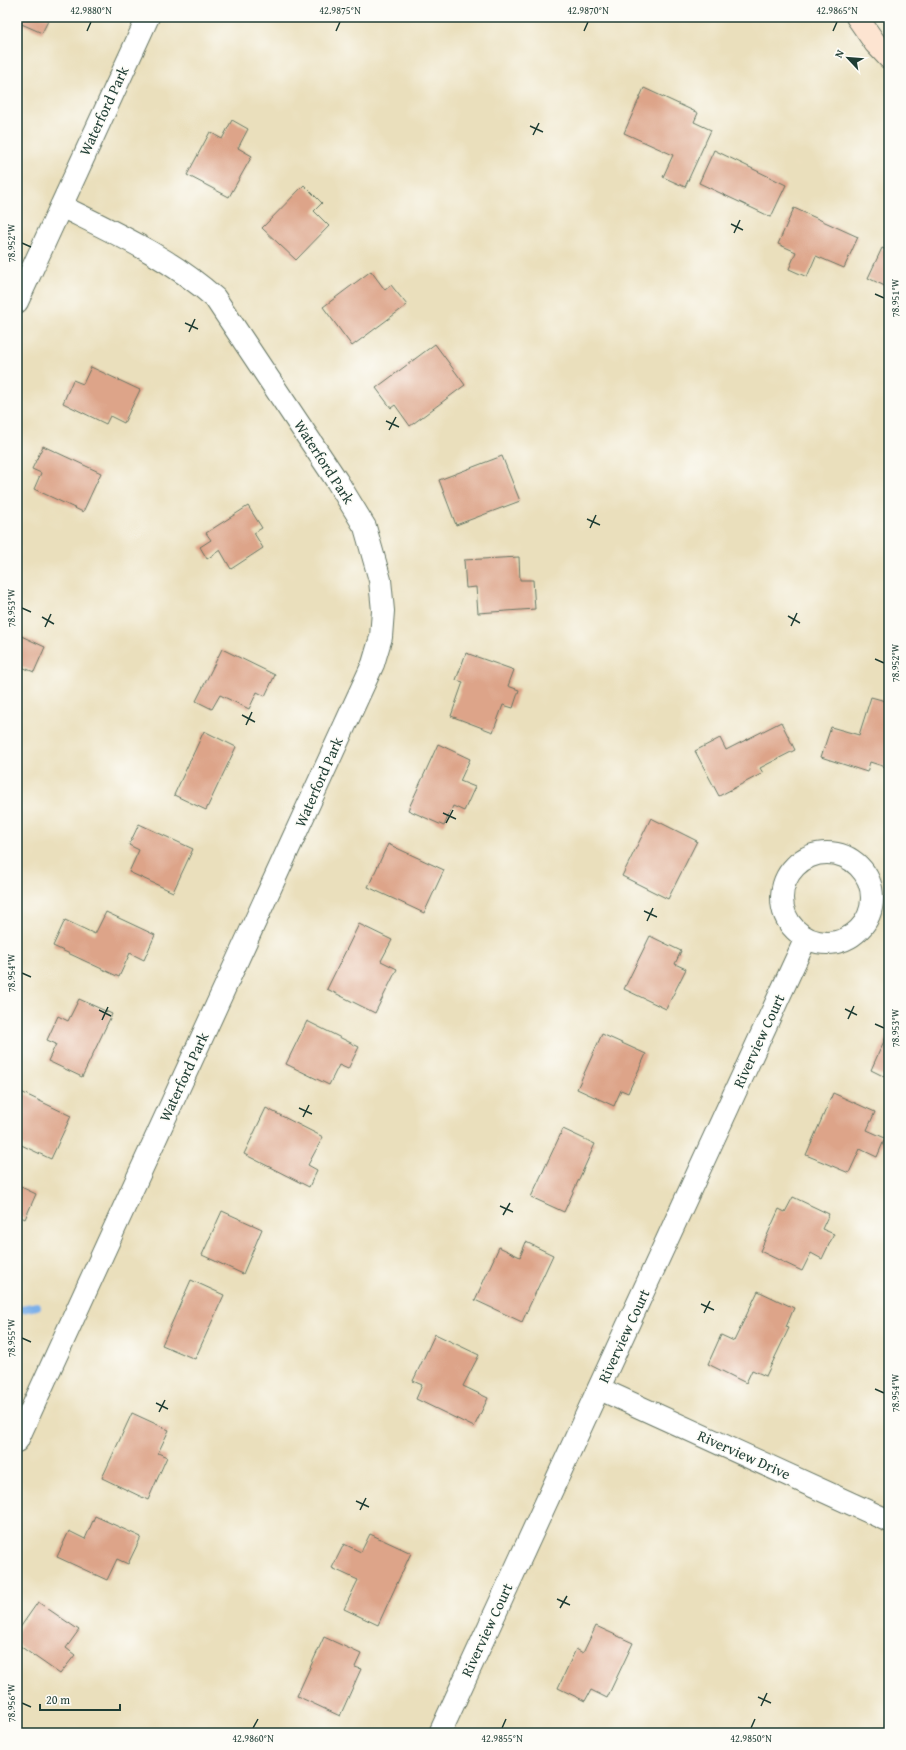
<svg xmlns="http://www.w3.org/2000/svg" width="906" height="1750" font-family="'Gentium Book Plus',serif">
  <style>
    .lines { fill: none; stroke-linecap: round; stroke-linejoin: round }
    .stream { stroke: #7cb0e9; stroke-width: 8 }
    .building { fill: #dda489 }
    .street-casing { stroke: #667664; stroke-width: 24 }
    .secondary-casing { stroke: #667664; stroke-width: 24 }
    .street { stroke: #fff; stroke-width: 22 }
    .secondary { stroke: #fde4d1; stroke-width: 22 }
    .ticks { fill: none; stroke: #1f3d34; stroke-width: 1.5 }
    .labels { text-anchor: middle; stroke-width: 3.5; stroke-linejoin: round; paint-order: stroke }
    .street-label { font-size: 15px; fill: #1f3d34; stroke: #fdfcf7 }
    .neatline { fill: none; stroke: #1f3d34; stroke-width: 1.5 }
    .ticks-label { font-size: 10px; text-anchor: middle; fill: #1f3d34 }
  </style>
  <rect width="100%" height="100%" fill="#fdfcf7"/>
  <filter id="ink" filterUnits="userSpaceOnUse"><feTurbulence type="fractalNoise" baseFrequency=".025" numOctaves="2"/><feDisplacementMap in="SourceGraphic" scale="8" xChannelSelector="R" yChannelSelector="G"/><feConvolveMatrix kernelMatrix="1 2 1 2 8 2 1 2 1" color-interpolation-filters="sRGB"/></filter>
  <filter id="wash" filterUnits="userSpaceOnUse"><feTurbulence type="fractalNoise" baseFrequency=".012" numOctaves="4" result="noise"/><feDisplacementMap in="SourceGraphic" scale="16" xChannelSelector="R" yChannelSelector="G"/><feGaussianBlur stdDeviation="0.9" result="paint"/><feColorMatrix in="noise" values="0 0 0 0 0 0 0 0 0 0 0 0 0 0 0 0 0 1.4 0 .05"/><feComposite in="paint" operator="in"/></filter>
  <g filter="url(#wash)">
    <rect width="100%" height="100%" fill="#eadfbc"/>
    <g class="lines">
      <!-- stream -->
      <path class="stream" d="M17,1310L37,1306"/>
    </g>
    <g id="blocks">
      <!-- building -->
      <path class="building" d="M17,17H50L42,33L17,22Z
        M17,63L22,65L17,76Z
        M644,88L698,113L694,122L711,130L685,187L663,177L673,155L624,133Z
        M232,120L248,129L238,148L252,156L229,197L187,175L210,132L222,139Z
        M714,150L786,185L771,217L699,183Z
        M304,185L322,203L314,211L329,226L296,260L262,228Z
        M794,208L858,237L844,268L816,256L807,277L789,269L796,252L778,244Z
        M882,248L889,251V288L868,278Z
        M371,271L385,290L391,285L407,305L352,346L323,307Z
        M435,344L465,385L410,426L395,405L391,408L376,388Z
        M91,367L140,390L124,423L110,416L106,424L63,403L73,380L83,384Z
        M43,446L101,473L83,512L34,489L41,473L32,469Z
        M502,456L520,501L456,525L439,480Z
        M248,506L262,528L254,533L263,548L231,569L220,550L207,559L200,547L211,540L206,533Z
        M519,557L520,580H533L535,609L478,613L476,587L466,588L464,560Z
        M17,634L45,647L34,672L17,665Z
        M222,649L275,675L265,696L257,692L249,709L220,695L212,709L196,701Z
        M466,653L514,670L508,686L519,690L513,708L503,705L493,732L451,716L463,682L456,680Z
        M871,697L889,702V768L870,762L867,772L821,757L831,727L859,735Z
        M781,722L795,750L760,768L763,773L719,796L695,751L720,738L726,750Z
        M204,731L236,747L206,810L174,795Z
        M438,744L470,759L460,781L475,787L464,811L453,806L444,826L408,810Z
        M651,818L697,841L668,899L622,876Z
        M139,824L193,849L173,892L129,872L139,850L129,845Z
        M388,844L444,870L424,913L368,887Z
        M106,912L155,935L144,960L130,953L119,977L53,946L65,920L95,934Z
        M359,924L392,940L381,961L397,969L375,1013L327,989Z
        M650,936L681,951L675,964L686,969L666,1009L624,989Z
        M79,999L112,1014L82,1077L48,1061L56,1044L47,1040L58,1016L68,1021Z
        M307,1021L359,1047L348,1069L339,1065L329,1085L286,1064Z
        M889,1030V1079L871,1070Z
        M602,1034L646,1054L628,1093L621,1090L614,1106L577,1089Z
        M17,1090L71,1116L51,1159L17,1143Z
        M833,1093L875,1112L867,1130L885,1138L877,1157L860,1149L849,1173L806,1155Z
        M266,1108L323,1137L308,1165L317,1170L309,1187L244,1154Z
        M563,1129L595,1144L564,1212L531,1197Z
        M17,1185L36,1194L25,1219L17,1215Z
        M793,1197L829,1214L822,1229L834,1234L822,1259L811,1253L802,1271L760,1251L779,1209L785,1212Z
        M222,1211L262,1229L243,1274L202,1255Z
        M526,1242L553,1255L522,1322L475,1300L499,1247L520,1257Z
        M191,1280L224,1295L195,1359L162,1345Z
        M758,1291L794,1308L786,1327L789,1328L766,1376L752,1370L746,1383L708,1364L721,1335L734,1341Z
        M435,1334L479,1355L463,1386L488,1398L474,1427L416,1399L422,1385L413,1381Z
        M132,1413L169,1430L158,1453L167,1457L148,1500L102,1478Z
        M95,1516L141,1537L128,1564L117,1559L107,1580L57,1557L69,1531L85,1539Z
        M370,1534L411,1553L378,1625L344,1609L358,1580L332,1568L344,1544L361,1552Z
        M38,1602L79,1630L66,1648L75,1655L60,1674L17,1644V1632Z
        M596,1626L633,1643L607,1698L591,1690L585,1701L558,1688L576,1649L583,1653Z
        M324,1637L361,1654L355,1667L361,1669L340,1716L297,1696Z
        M889,1719V1733H883Z"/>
    </g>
  </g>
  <g filter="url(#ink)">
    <use href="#blocks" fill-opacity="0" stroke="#667664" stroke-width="1"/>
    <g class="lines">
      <!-- street casing -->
      <g class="street-casing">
        <path id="street" d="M17,302L148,17
          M782 898a45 45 0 1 1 90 0a45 45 0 1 1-90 0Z
          M600,1389L889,1521
          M17,1441L373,664L381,637L383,611L380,580L365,527L337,481L215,298C169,257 115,233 61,206
          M440,1733L806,938"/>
      </g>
      <!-- secondary casing -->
      <g class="secondary-casing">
        <path id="secondary" d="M857,17L875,43L889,58"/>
      </g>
      <!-- street -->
      <use href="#street" class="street"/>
      <!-- secondary -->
      <use href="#secondary" class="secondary"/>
    </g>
  </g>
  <!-- ticks -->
  <path class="ticks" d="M87,31L91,22M336,31L340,22M584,31L588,22M833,31L837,22M530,126L543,132M533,135L539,123M731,224L743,230M734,233L740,220M22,243L31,247M875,294L884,298M185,323L198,329M189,332L195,319M386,421L399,427M389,430L396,417M587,519L600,525M590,528L596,515M22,608L31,612M788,616L800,623M42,617L54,624M791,626L797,613M45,627L51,614M875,659L884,663M242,715L255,722M246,725L252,712M443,813L456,819M446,823L453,810M644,911L657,917M647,921L653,908M22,973L31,977M845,1009L857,1015M99,1010L111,1016M848,1019L854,1006M102,1020L108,1007M875,1024L884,1028M299,1108L312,1114M303,1117L309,1105M500,1206L513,1212M503,1215L510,1203M701,1304L714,1310M704,1313L710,1301M22,1338L31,1342M875,1389L884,1393M156,1403L168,1409M159,1412L165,1400M356,1501L369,1507M360,1510L366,1498M557,1599L570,1605M560,1608L567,1596M758,1697L771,1703M22,1703L31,1707M761,1706L767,1693M253,1728L258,1719M502,1728L506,1719M751,1728L755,1719"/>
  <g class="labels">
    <!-- street labels -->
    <g class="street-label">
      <text transform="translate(104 111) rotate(-65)" y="5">Waterford Park</text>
      <text transform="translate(324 462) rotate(57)" y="5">Waterford Park</text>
      <text transform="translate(319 782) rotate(-66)" y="5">Waterford Park</text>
      <text transform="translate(759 1041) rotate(-65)" y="5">Riverview Court</text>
      <text transform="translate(184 1077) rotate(-65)" y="5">Waterford Park</text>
      <text transform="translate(624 1336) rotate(-65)" y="5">Riverview Court</text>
      <text transform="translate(744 1455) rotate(24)" y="5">Riverview Drive</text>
      <text transform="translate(487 1630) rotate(-65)" y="5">Riverview Court</text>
    </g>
  </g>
  <!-- margin -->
  <rect width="906" height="1750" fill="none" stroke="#fdfcf7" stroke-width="44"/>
  <!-- north arrow -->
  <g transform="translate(848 58) rotate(296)" stroke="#fdfcf7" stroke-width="3" paint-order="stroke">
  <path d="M0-3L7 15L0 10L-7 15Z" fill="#1f3d34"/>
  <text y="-6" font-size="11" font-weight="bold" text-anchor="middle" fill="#1f3d34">N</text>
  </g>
  <!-- scale -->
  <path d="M40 1704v6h80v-6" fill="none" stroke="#1f3d34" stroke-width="2"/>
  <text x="46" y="1704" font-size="12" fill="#1f3d34" stroke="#fdfcf7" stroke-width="3" paint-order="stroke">20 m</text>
  <rect x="22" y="22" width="862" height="1706" class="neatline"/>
  <g class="ticks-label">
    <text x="91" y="14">42.9880°N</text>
    <text x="340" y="14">42.9875°N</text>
    <text x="588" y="14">42.9870°N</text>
    <text x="837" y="14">42.9865°N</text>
    <text transform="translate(11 243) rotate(-90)" y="4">78.952°W</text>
    <text transform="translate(895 298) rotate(-90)" y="4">78.951°W</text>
    <text transform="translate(11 608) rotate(-90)" y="4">78.953°W</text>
    <text transform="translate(895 663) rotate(-90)" y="4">78.952°W</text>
    <text transform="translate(11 973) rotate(-90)" y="4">78.954°W</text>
    <text transform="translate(895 1028) rotate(-90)" y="4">78.953°W</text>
    <text transform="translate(11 1338) rotate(-90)" y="4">78.955°W</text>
    <text transform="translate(895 1393) rotate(-90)" y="4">78.954°W</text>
    <text transform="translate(11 1703) rotate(-90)" y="4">78.956°W</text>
    <text x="253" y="1742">42.9860°N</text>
    <text x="502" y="1742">42.9855°N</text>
    <text x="751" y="1742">42.9850°N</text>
  </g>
</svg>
